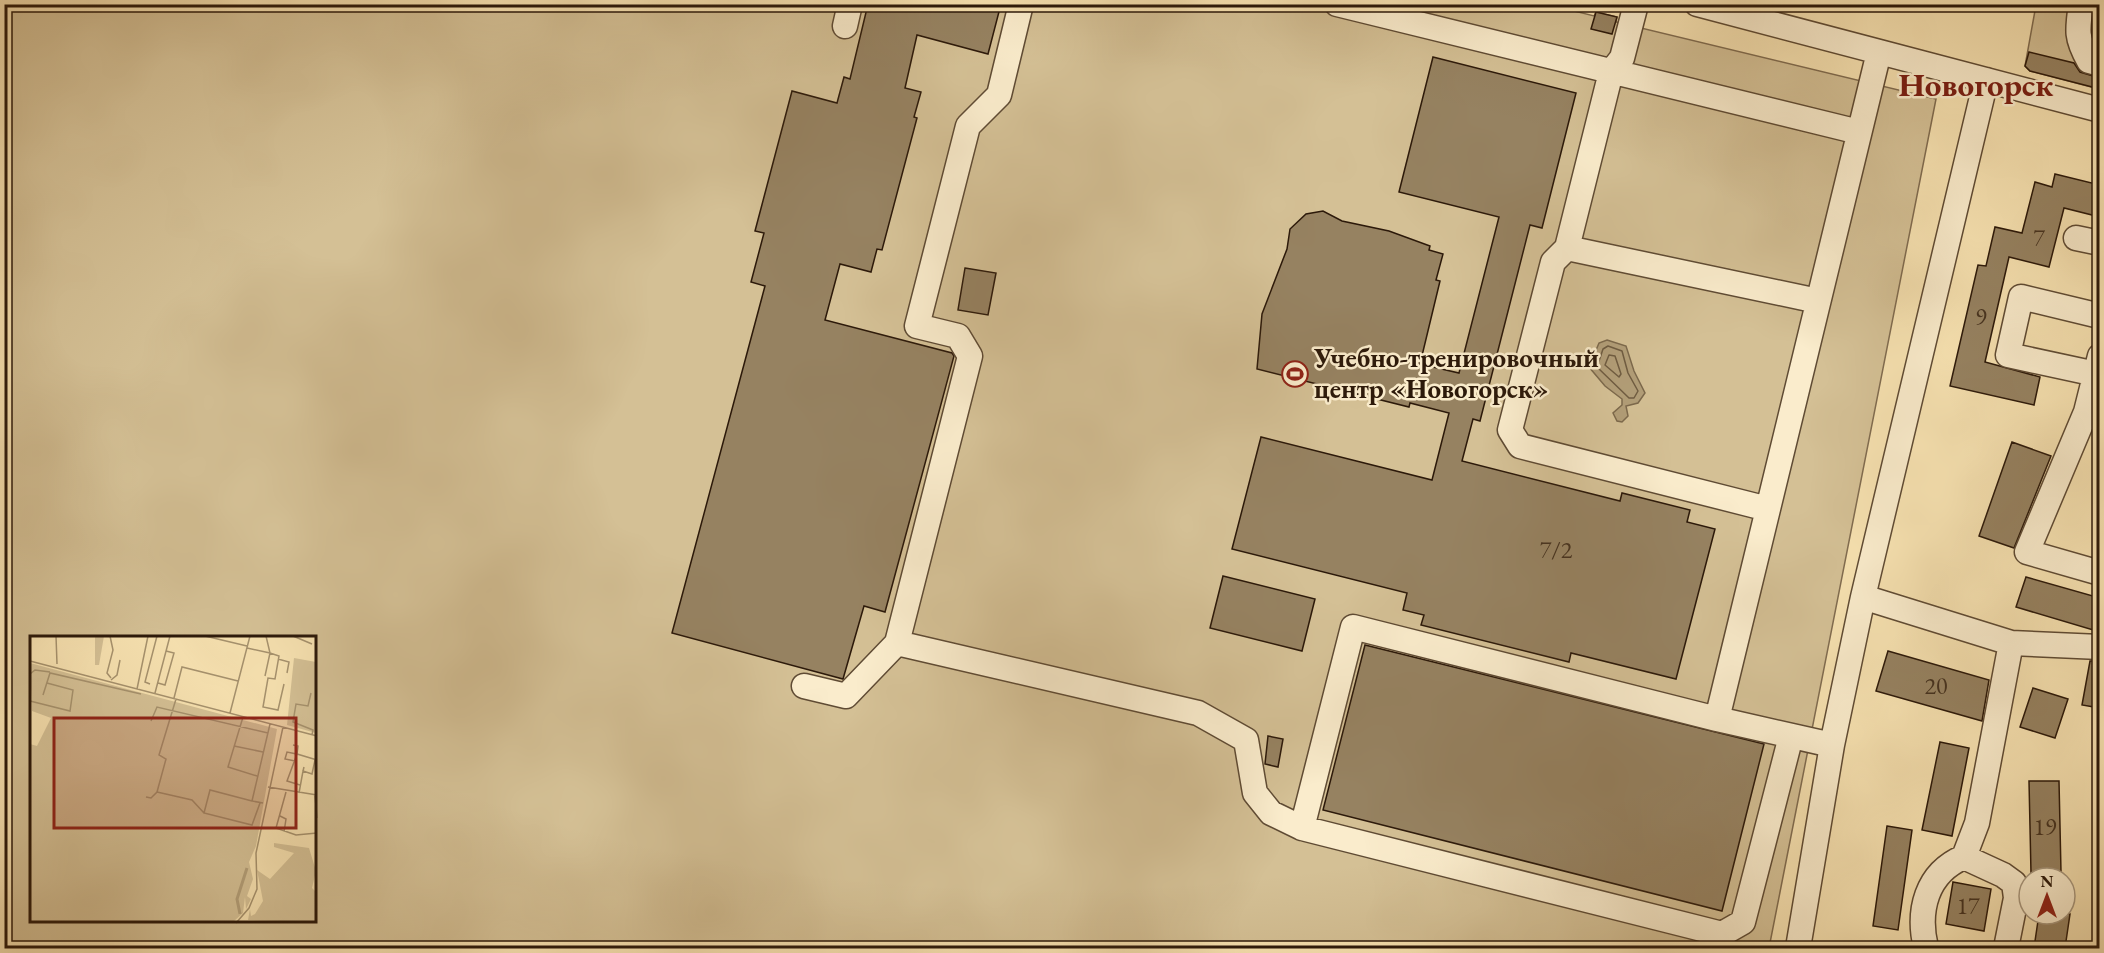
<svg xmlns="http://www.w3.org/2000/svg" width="2104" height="953" font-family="'EB Garamond',serif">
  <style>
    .green { fill: #d4c095; stroke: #806c50; stroke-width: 1.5; fill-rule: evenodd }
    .water { fill: #b29e78; stroke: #7c694c; stroke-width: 1.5 }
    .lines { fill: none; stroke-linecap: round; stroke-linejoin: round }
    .shore { stroke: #6f5c41; stroke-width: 1.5 }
    .building { fill: #968261; stroke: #2c190a; stroke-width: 1.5 }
    .minor-casing { stroke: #5f4b34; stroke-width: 27 }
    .minor { stroke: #faeccc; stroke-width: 24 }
    .labels { text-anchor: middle; stroke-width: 5; stroke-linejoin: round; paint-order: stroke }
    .number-label { font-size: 24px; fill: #463320 }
    .poi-label { font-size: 27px; font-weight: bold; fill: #2c190a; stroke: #faeccc; text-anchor: start }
    .district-label { font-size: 33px; font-weight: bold; fill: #7a1f14; stroke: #faeccc }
    .inset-river { fill: none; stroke: #b29e78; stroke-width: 3 }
    .inset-road { fill: none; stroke: #a6926e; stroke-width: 1.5 }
    .view { fill: #8f2418; fill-opacity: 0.15; stroke: #8f2418; stroke-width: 3 }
    .inset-edge { fill: none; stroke: #2c190a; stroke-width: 3 }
  </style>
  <rect width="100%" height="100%" fill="#f7e2b1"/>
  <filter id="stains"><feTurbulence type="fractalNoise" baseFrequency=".00333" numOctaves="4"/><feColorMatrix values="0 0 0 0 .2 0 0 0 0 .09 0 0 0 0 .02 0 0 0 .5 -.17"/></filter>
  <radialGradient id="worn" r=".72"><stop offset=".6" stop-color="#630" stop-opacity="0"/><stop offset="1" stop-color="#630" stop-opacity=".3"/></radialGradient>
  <!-- green -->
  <path class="green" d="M1546,4L1594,16L1596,12L1617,17L1616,22L1936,99L1769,948H5V5ZM32,638H315V922H32Z
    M2036,5H2099V89L2030,71L2025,66Z"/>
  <!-- water -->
  <path class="water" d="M1607,340L1626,346L1634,371L1645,393L1638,403L1626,406L1628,416L1622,422L1617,421L1613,413L1622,405V399L1605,386L1589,367L1599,343Z"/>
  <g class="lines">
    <!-- shore -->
    <path class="shore" d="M1608,346L1622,351L1628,373L1638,391L1634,398H1629L1597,367L1603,349Z
      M1609,355L1615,356L1621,374L1619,377L1605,365Z"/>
  </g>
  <!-- building -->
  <path class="building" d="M868,4H1001L988,54L917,35L905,88L921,92L914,117L917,118L882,250L877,249L871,272L840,264L825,320L952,353L954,356L885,612L864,606L843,679L672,633L765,286L751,282L764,233L755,231L792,91L837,103L844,77L850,79Z
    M1596,12L1617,17L1612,34L1591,29Z
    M2029,52L2074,63L2080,72L2100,78V89L2030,71L2025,66Z
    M1433,57L1576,93L1542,228L1530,225L1480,421L1473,419L1462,461L1620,501L1622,493L1690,510L1687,522L1715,529L1676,679L1571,653L1569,662L1421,625L1424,615L1403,610L1407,593L1232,549L1261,437L1432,480L1449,413L1410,403L1409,407L1257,369L1262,314L1287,249L1290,229L1306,214L1323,211L1342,221L1389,231L1430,246L1429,250L1443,254L1436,280L1440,281L1420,364L1459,373L1499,217L1399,192Z
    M2055,174L2100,185V217L2064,208L2049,267L2009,257L1985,362L2040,377L2034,405L1950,386L1978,265L1986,266L1995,227L2022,233L2035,182L2052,187Z
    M965,268L996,273L988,315L958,310Z
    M2012,442L2051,456L2014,548L1979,536Z
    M1223,576L1315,599L1302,651L1210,628Z
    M2026,577L2100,598V632L2016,607Z
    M1365,645L1764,744L1722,911L1323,810Z
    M1888,651L1989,680L1982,721L1876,691Z
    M2090,661H2100V708L2082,705Z
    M2033,688L2068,699L2055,738L2020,727Z
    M1268,736L1283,739L1278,767L1265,764Z
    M1940,742L1969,748L1952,836L1922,830Z
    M2029,781H2059L2061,872L2031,873Z
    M1887,826L1912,830L1898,930L1873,926Z
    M1953,882L1991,889L1984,931L1946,924Z
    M2039,914H2070L2065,948H2034Z"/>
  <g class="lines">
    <!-- minor casing -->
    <g class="minor-casing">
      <path id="minor" d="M1337,4L1859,132
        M1636,4L1622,58L1611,72L1567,248L1553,262L1510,430L1520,446L1768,509
        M1697,4L2100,110
        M2081,4C2077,31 2076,38 2089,61L2100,64
        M845,26L850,4
        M2076,238L2100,243
        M1567,248L1818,301
        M2100,356L2086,412L2027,552L2100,573
        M2096,374L2008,355L2021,297L2100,316
        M1863,597L2011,643L2100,647
        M897,643L1198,713L1246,740L1255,793L1271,813L1302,828
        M804,686L846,696L897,643L970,356L958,336L917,326L968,126L999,95L1021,4
        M1717,719L1353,627L1302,828L1722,934L1743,922L1791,736
        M1832,745L1717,719L1879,52
        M1964,857L2003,875L2014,883L2016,898L2006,948
        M1798,948L1832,745L1863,597L1986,80
        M1926,948C1917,911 1926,873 1964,857L1977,823L2011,643"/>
    </g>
    <!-- minor -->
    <use href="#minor" class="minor"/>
  </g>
  <!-- icons -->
  <defs>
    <g id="stadium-ring" transform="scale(1.35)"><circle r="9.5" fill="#faeccc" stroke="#8f2418" stroke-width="1.5"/><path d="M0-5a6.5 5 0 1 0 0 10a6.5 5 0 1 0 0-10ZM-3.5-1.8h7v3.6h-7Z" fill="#8f2418"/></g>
  </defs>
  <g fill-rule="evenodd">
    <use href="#stadium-ring" x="1295" y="374"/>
  </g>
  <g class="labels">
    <!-- number labels -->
    <g class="number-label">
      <text x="2039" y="246">7</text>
      <text x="1981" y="325">9</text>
      <text x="1556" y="558">7/2</text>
      <text x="1936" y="694">20</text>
      <text x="2045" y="835">19</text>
      <text x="1968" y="914">17</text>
    </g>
    <!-- poi labels -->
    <g class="poi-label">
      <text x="1314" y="367">Учебно-тренировочный<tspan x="1314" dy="31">центр «Новогорск»</tspan></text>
    </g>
    <!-- district labels -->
    <g class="district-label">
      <text x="1976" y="96">Новогорск</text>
    </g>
  </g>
  <!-- overview -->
  <g transform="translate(30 636)">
    <rect width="286" height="286" fill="#f7e2b1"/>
    <path d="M65,0H74L69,29H65ZM264,22L286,26V97L257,89ZM0,27L247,93L226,210L219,226L223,243L217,260L221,263L216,273L215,261L213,277L203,286H0V108L7,110L21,82L2,75ZM244,207L279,212L286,235L282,252L286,256V286L218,284L220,273L221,280L225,278L233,265L227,234L240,243L264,217L244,211Z" fill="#d4c095"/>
    <path class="inset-river" d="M210,278L207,263L217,232"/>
    <path class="inset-road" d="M26,0L27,28M80,0L83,14L77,37L81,42M175,0L217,10M263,0L282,8M217,12L240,17M240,17L249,20L245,43L238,42L233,71L248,74L254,48M248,23L259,26L257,37M0,25L287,100M0,38L5,34L20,36M235,40L240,17L236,0M81,44L87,39L90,24M128,47L135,49L144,17L136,15M120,48L115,46L127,0M107,53L118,0M125,57L140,0M281,57L278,70L266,68L263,86L283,94L282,99M13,59L20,37L111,58M144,62L152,31L208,45M0,65L40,75L43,54L17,47M200,77L220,0M213,81L198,131L227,140M121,85L127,71L238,97M263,109L268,110L267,118L257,116L255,123L265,125M204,110L233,116M274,131L273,135L282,138L285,124M270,149L257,145L267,118L287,124M238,151L287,159M127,156L162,164L174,177M256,156L246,192L266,199L287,197M269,157L273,135M285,159L287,182M116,161L121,162L127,156L136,123L129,119L146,63M222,165L180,154L174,177L222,189L230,167M233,167L222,165L240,88M250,180L256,183L254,196M206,287L219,272L227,253L226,217L253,91"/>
    <path class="view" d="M24,82H266V192H24Z"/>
    <rect width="286" height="286" class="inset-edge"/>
  </g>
  <!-- margin -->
  <rect width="2104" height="953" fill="none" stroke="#f7e2b1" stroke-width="24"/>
  <rect x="6" y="6" width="2092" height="941" fill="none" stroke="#2c190a" stroke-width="3"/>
  <rect x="12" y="12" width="2080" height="929" fill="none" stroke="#2c190a" stroke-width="1.5"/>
  <!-- north arrow -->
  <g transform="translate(2047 896)"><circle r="28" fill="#faeccc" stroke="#a8987e" stroke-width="1.5"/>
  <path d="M0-4.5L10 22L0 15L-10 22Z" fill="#8f2418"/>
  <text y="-9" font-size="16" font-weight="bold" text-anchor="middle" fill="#2c190a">N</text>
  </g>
  <rect width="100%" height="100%" filter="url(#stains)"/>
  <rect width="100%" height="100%" fill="url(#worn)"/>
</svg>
